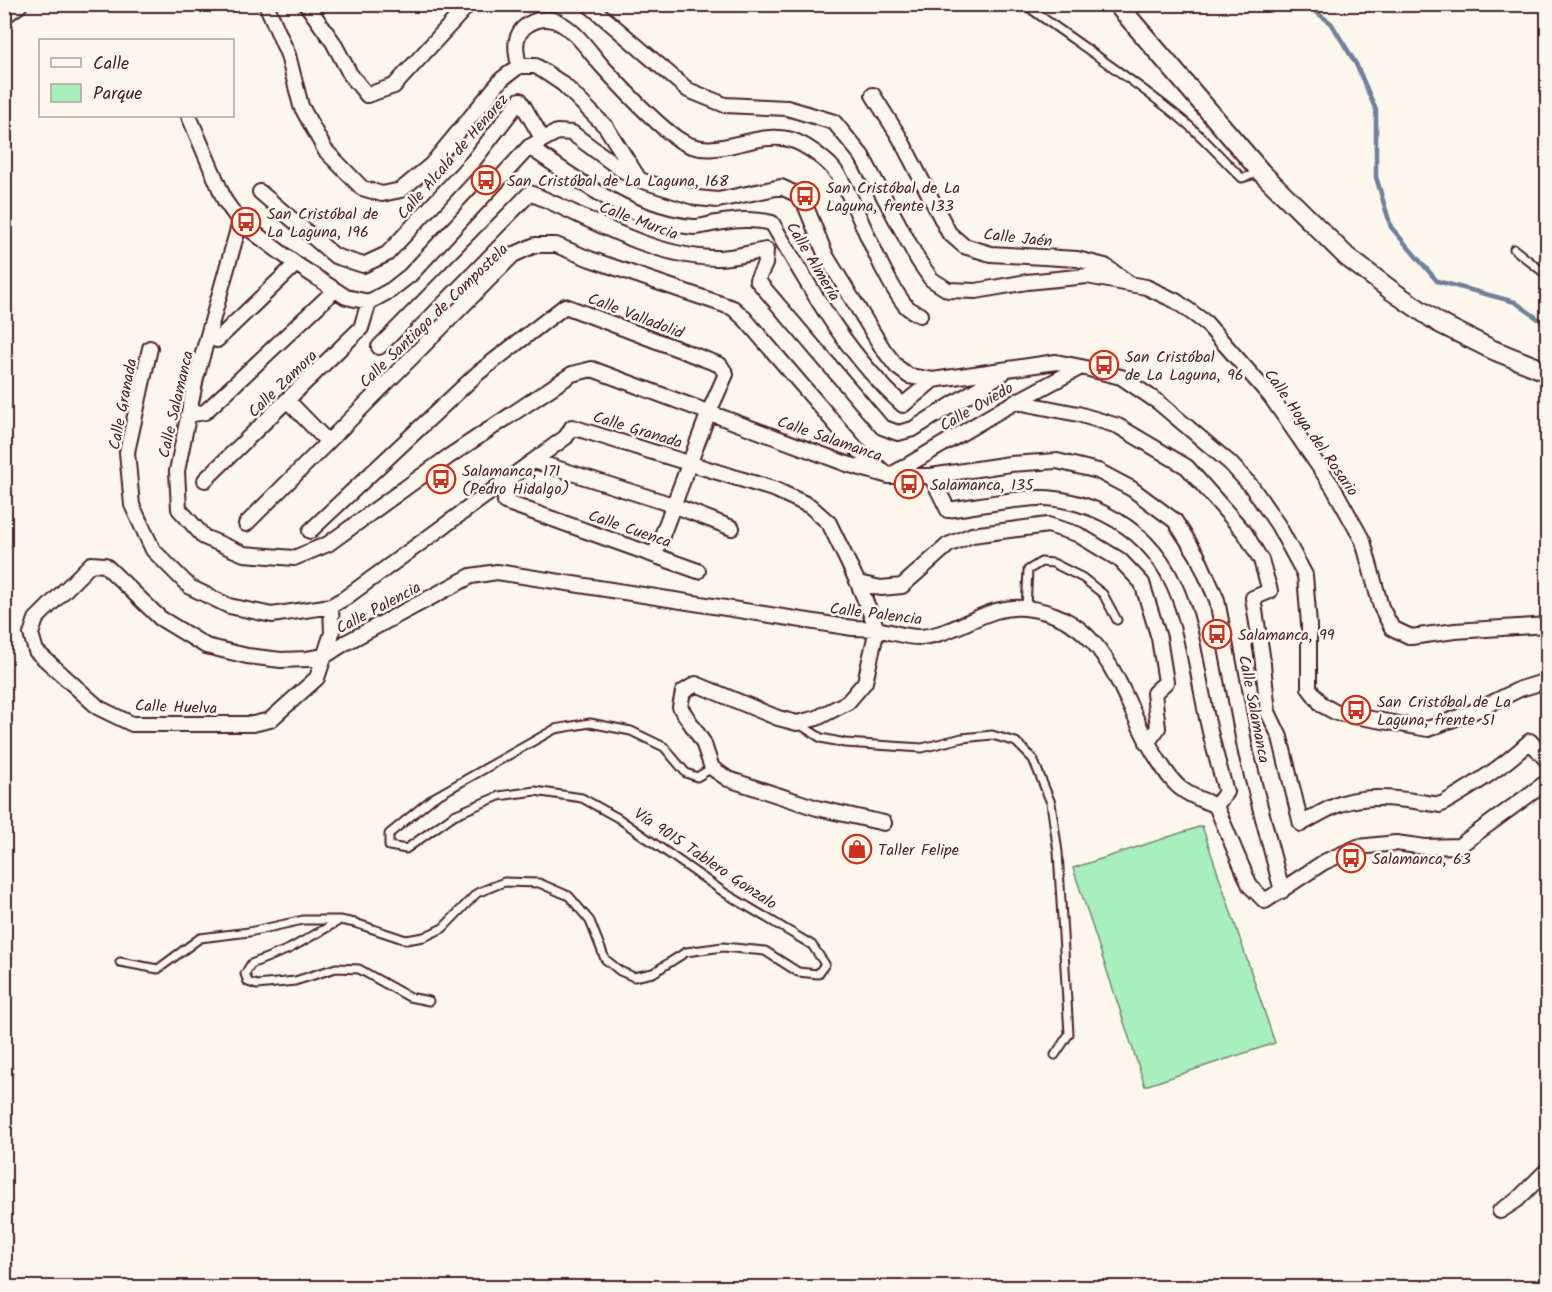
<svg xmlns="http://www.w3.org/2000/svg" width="1552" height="1292" font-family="Kalam,sans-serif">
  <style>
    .green { fill: #a7efbd; stroke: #788774; stroke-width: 1.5 }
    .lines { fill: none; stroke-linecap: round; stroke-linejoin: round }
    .stream { stroke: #6f809b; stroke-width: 4.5 }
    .lane-casing { stroke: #4a1f2b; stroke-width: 11 }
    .street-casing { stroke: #4a1f2b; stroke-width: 18 }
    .secondary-casing { stroke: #4a1f2b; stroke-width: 22 }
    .lane { stroke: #fbf7ec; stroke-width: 7 }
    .street { stroke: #fbf7ec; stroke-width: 14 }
    .secondary { stroke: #fbf7ec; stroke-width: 18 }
    .labels { text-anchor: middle; stroke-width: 5; stroke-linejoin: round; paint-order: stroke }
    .street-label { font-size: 16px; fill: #4a1f2b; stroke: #fbf7ec }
    .poi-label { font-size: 16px; fill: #4a1f2b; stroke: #fbf7ec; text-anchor: start }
  </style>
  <rect width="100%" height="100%" fill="#fbf7ec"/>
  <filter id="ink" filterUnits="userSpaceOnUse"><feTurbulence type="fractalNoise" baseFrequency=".0167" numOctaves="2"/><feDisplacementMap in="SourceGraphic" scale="12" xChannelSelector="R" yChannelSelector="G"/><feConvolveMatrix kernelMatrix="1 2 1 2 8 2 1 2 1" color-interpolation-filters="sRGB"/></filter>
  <g filter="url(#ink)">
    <!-- green -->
    <path class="green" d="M1202,826L1275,1043L1145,1086L1073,868Z"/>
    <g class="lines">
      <!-- stream -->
      <path class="stream" d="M1305,4L1331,23L1356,64L1376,110V177L1391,227L1437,281L1515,302L1548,326"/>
      <!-- lane casing -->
      <g class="lane-casing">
        <path id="lane" d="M1024,4C1078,44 1135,80 1186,123C1206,140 1223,160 1242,178L1259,173
          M1514,249L1548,276
          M1026,608L1028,570L1041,562L1053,563L1083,578L1103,594L1117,620
          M799,724L821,738L845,743L922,748L962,738L992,735L1016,742L1033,759L1051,803L1058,852L1069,1034L1055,1055
          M337,922L289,949L251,964L245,974L248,982L257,985L295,981L336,968L359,969L409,997L429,1001
          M120,962L158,969L200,938L249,932L303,920H340L355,923L406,940L424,937L443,928L477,893L504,882L539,883L569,896L590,921L605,959L620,971L634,977L653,973L686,952L723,947L765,951L798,972L818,974L825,964L812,945L725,893L618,818L582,798L535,791L499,796L454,815L406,849L389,846V834L433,798L555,729L590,723L631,731L664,747L686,773L697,777L712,768"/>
      </g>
      <!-- street casing -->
      <g class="street-casing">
        <path id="street" d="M266,4L288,55L301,106L325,150L362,188L382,194L401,190L431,165L502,79L519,66H536L563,84L606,127L639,179
          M306,4L333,42L350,74L367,95L394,86L469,4
          M588,4L688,90L725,105L787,108L834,122L862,156L918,260L931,279L948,290L976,291L1027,282L1087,276L1146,287L1176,301L1206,323L1271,397L1333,487L1363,541L1381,607L1392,628L1411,637L1455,631L1548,625
          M519,66C516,51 512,36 527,25C535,20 543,17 553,20C574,27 588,50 602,66C622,88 657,126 681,141C715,162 752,131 788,139C804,143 818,154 830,165C841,176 849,194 855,208C869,238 885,279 905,305C909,310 915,312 920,315
          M873,95L900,138L949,233L964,246L991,254L1077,259L1105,266L1126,281
          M189,116L225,201L240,222L296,264L346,297L369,302L391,290L410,275L529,147L557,132L572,133L622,170L640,180L697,198L718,200L781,187L796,194L804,202L826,256L883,349L897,367L909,376L933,380L1056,362L1081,367L1121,377L1158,402L1230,463L1252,487L1278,525L1305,575L1309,625V688L1322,705L1337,713L1428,729L1477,710L1520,689L1540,683L1548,684
          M529,147C580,181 631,222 694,227C701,227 710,224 717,223C736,220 753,218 772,223C810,288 846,354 903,405L933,380
          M260,192L335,256L363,265L387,254L474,160L520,100L542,138
          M240,222L196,378L177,471L179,509L204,537L244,554L294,558L328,544L448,457L572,374L592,369L847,464L889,476H931L1010,464L1057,461L1098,471L1132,489L1175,521L1197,555L1217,600L1246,753L1282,891
          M209,337L217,340L296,264
          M379,347L530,193C589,217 650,257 716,258C732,258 750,253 766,250L765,264L757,280L882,427L898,433L913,429L1003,373
          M150,348L127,452L132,505L153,550L190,587L229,606L272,615L331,606L345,598L566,437L572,427L776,490L810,506L829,523L858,583L877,629
          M288,401L328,442L513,255L535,245H556L590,259L733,308L745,319L856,448L884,472
          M1017,402L1078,414L1118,426L1187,467L1245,533L1261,560L1270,591L1253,598L1262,655L1268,712L1280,737L1301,824C1314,817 1329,807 1343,803C1373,793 1409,800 1440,805C1472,787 1503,767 1530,741L1548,762
          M188,415L205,412L335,290
          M534,461L673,505L732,528
          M891,475L999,411L1081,367
          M931,476L948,510C978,506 1009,499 1039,498C1059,497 1087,505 1105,514C1183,552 1189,627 1204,703C1209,733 1218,762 1226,792L1216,806
          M508,478L505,502L698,571
          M205,480L361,328L369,302
          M246,524L328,442
          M310,531L478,373L565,306L720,365L726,374L709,412L655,554
          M858,583L881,588L902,586L948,545L972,535L1048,525L1077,534L1120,560L1142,583L1159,638L1166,682L1154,693L1158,728L1147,743
          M331,606L332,633L317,678L270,720L253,724H132L99,708L36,651L31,634L36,619L91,564L105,565L160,618L206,646L247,656L281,660L307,659L325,656L345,643L471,576L497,572L853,628C862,628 871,628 880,630C893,632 908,638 921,637C958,634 987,604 1025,608C1111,617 1119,699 1157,758C1164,769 1172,783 1183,790C1192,797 1206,801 1216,806L1250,886L1265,901L1324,862L1358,847L1396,843L1425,847L1459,846L1548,781
          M877,629L865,682L848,702L817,718L797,723L778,718L696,684L683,692L680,707L703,742L712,768L728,779L817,808L884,823
          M1500,1211L1517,1200L1548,1169"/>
      </g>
      <!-- secondary casing -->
      <g class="secondary-casing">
        <path id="secondary" d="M1117,4L1261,172L1347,257L1392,291L1439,323L1493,350L1548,372
          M4,14L18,4"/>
      </g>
      <!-- lane -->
      <use href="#lane" class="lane"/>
      <!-- street -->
      <use href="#street" class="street"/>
      <!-- secondary -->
      <use href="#secondary" class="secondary"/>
    </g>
  </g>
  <!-- icons -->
  <defs>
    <g id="bus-ring" transform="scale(1.5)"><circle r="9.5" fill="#fbf7ec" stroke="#c8321e" stroke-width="1.5"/><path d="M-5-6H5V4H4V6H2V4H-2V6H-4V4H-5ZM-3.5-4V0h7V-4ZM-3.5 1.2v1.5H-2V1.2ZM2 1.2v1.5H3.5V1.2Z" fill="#c8321e"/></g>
    <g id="shop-ring" transform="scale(1.5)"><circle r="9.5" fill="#fbf7ec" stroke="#c8321e" stroke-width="1.5"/><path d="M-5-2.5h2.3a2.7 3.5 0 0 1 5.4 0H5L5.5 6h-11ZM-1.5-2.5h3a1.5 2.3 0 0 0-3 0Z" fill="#c8321e"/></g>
  </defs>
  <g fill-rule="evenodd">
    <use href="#bus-ring" x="486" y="180"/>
    <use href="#bus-ring" x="805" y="196"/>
    <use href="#bus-ring" x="246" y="222"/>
    <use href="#bus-ring" x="1104" y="365"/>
    <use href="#bus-ring" x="441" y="479"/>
    <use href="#bus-ring" x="909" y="484"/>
    <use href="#bus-ring" x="1217" y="634"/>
    <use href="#bus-ring" x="1356" y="710"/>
    <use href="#shop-ring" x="857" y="849"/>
    <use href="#bus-ring" x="1351" y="858"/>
  </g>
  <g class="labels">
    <!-- street labels -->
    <g class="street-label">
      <text transform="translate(452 156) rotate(-49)" y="6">Calle Alcalá de Henarez</text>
      <text transform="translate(639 220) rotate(20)" y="6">Calle Murcia</text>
      <text transform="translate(1018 237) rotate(6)" y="6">Calle Jaén</text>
      <text transform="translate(814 261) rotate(59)" y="6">Calle Almería</text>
      <text transform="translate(433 315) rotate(-44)" y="6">Calle Santiago de Compostela</text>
      <text transform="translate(636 315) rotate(21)" y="6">Calle Valladolid</text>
      <text transform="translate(282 383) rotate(-44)" y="6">Calle Zamora</text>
      <text transform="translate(122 404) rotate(-79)" y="6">Calle Granada</text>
      <text transform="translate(175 404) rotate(-77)" y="6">Calle Salamanca</text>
      <text transform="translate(976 406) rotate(-30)" y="6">Calle Oviedo</text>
      <text transform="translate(638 429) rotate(17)" y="6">Calle Granada</text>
      <text transform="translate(1312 432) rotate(55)" y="6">Calle Hoya del Rosario</text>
      <text transform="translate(830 438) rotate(19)" y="6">Calle Salamanca</text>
      <text transform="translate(630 528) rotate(19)" y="6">Calle Cuenca</text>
      <text transform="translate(378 607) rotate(-28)" y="6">Calle Palencia</text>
      <text transform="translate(876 613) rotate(7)" y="6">Calle Palencia</text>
      <text transform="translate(176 706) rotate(2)" y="6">Calle Huelva</text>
      <text transform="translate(1255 709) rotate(79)" y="6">Calle Salamanca</text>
      <text transform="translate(706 858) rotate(34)" y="6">Vía 9015 Tablero Gonzalo</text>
    </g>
    <!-- poi labels -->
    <g class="poi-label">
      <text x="507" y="186">San Cristóbal de La Laguna, 168</text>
      <text x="826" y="193">San Cristóbal de La<tspan x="826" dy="18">Laguna, frente 133</tspan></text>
      <text x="267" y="219">San Cristóbal de<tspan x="267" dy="18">La Laguna, 196</tspan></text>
      <text x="1125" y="362">San Cristóbal<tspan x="1125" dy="18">de La Laguna, 96</tspan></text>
      <text x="462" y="476">Salamanca, 171<tspan x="462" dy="18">(Pedro Hidalgo)</tspan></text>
      <text x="930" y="490">Salamanca, 135</text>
      <text x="1238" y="640">Salamanca, 99</text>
      <text x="1377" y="707">San Cristóbal de La<tspan x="1377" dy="18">Laguna, frente 51</tspan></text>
      <text x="878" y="855">Taller Felipe</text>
      <text x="1372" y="864">Salamanca, 63</text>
    </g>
  </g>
  <!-- margin -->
  <rect width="1552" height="1292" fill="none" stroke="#fbf7ec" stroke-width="24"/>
  <rect x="12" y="12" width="1528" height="1268" fill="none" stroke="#4a1f2b" stroke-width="2" filter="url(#ink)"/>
  <!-- legend -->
  <rect x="39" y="39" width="195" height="78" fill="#fbf7ec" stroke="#b4a19f" stroke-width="1.5"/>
  <rect x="51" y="58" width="30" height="9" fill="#fbf7ec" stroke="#b4a19f" stroke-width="1.5"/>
  <text x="93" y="69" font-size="18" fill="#4a1f2b">Calle</text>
  <rect x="51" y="84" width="30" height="18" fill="#a7efbd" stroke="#b4a19f" stroke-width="1.5"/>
  <text x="93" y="99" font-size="18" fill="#4a1f2b">Parque</text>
</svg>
